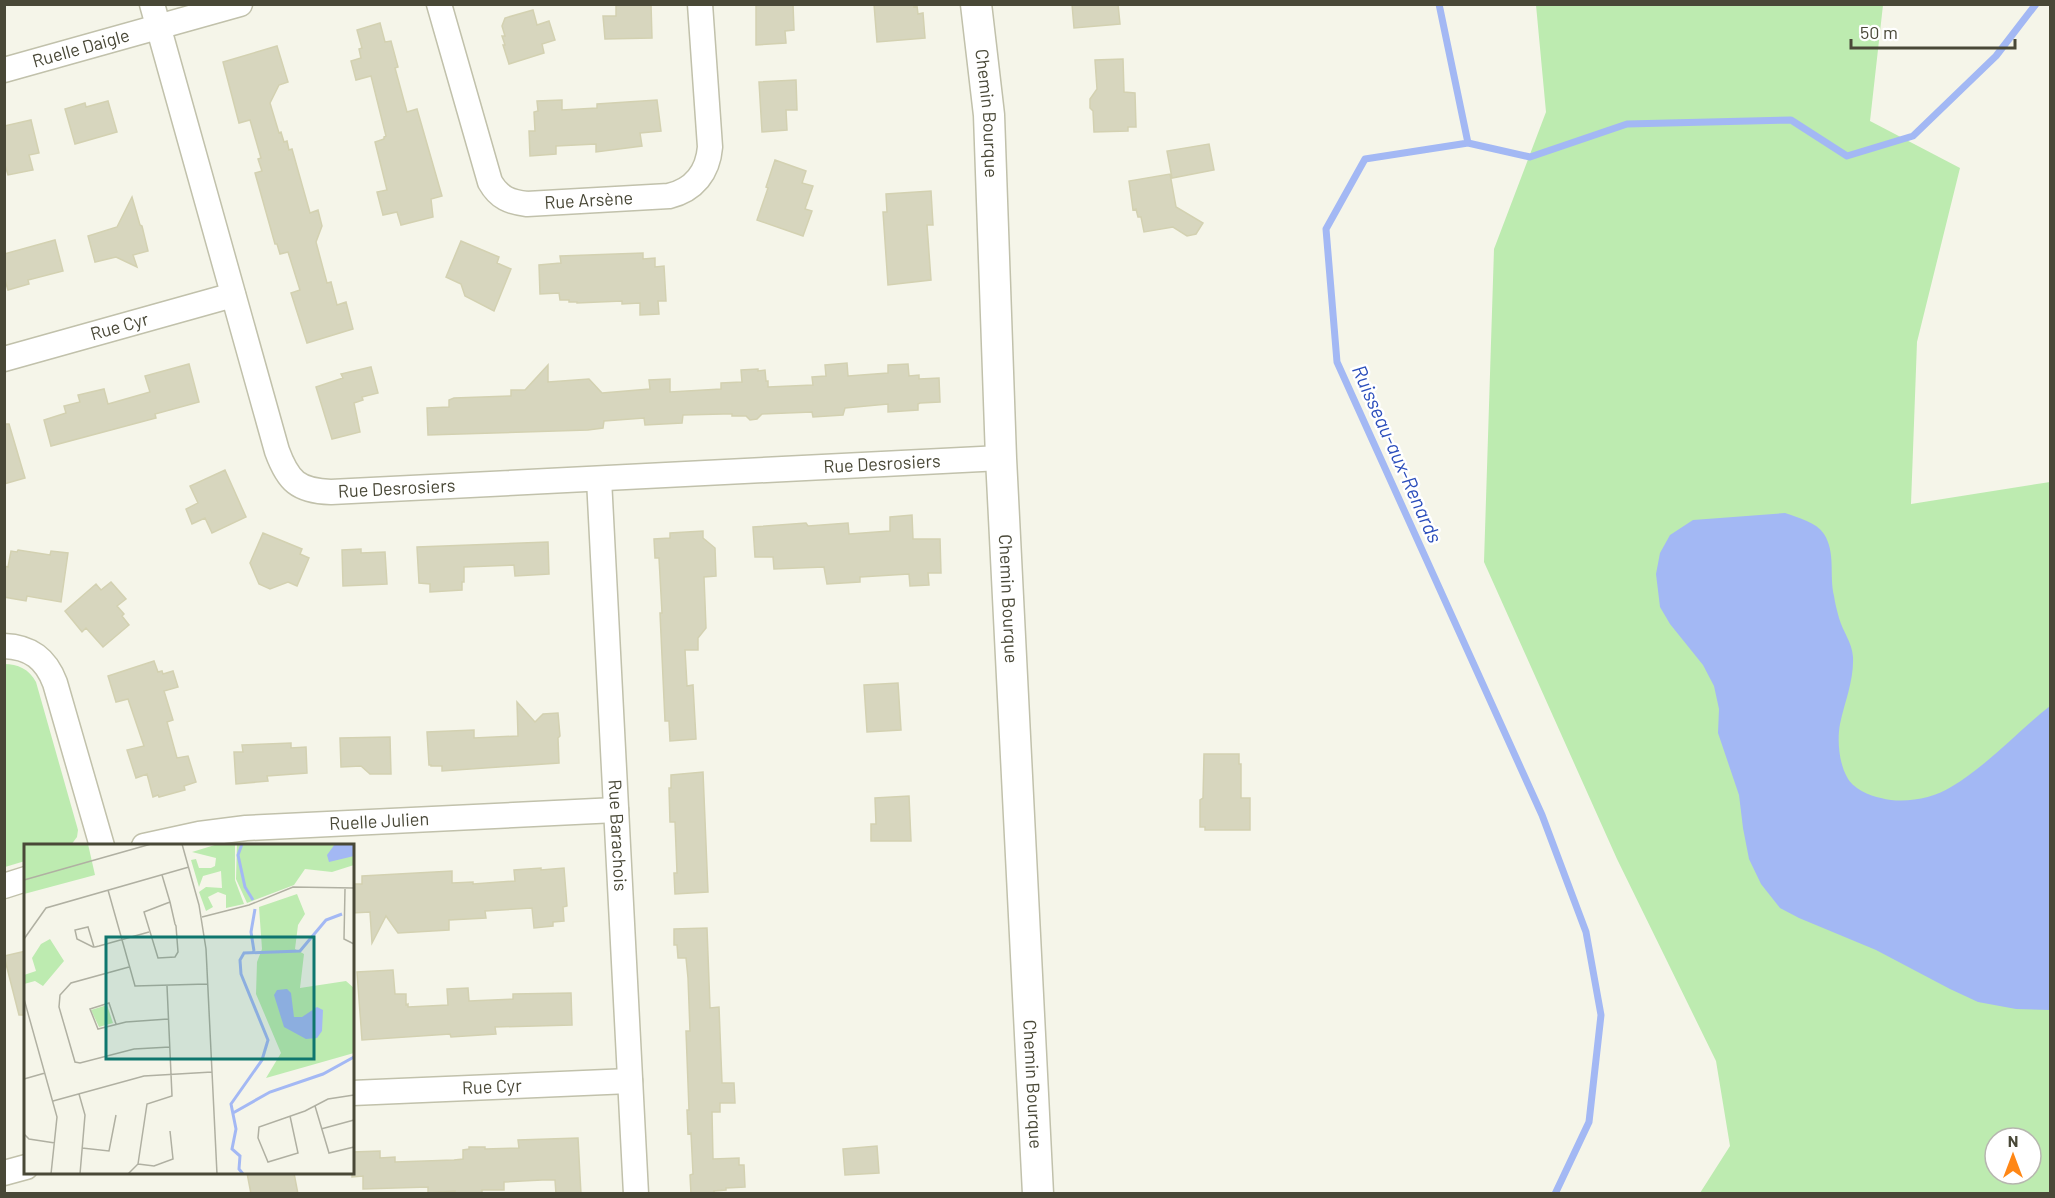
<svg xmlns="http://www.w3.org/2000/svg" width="2055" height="1198" font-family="Barlow,sans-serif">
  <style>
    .green { fill: #bdebb0; fill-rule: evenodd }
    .water { fill: #a3b8f4 }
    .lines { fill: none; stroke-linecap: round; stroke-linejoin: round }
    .stream { stroke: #a3b8f4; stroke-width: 7 }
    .building { fill: #d7d6be; stroke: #d3d1b1; stroke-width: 1.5 }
    .minor-casing { stroke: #c1c1ab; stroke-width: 27 }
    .tertiary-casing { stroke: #c1c1ab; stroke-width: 33 }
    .minor { stroke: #fff; stroke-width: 24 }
    .tertiary { stroke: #fff; stroke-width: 30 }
    .labels { text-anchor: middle; stroke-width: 5; stroke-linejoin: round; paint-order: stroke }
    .street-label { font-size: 18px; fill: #494837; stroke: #fff }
    .water-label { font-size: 20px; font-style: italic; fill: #2a4dbb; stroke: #fff }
    .inset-river { fill: none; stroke: #a3b8f4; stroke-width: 3 }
    .inset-road { fill: none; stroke: #b0b0a2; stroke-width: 1.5 }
    .view { fill: #0f766e; fill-opacity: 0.15; stroke: #0f766e; stroke-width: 3 }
    .inset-edge { fill: none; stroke: #494837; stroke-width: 3 }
  </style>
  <rect width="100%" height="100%" fill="#f5f5e9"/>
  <!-- green -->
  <path class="green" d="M1536,5H1883L1870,121L1960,168L1917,342L1911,504L2050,482V1193H1700L1730,1146L1716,1061L1617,859L1484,562L1494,249L1546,112ZM1995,1138H2031V1174H1995Z
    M4,664C18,664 29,669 36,682L78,830L77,837L71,845L26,846L25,861L5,867Z"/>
  <!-- water -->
  <path class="water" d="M1785,513C1799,518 1816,522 1824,534C1836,553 1829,575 1834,596C1835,603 1837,611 1839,618C1843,632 1852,642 1853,657C1854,680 1845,701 1840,724C1837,740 1839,763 1847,777C1852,788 1870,796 1881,798C1903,804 1932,799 1951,787C1987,766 2018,731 2050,706V1010L2016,1009L1978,1002L1950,989L1876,950L1799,918L1780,908L1761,884L1749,859L1743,828L1739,795L1718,733L1719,709L1714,686L1703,665L1670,624L1660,607L1656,574L1660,553L1670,535L1693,520Z"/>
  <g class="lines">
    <!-- stream -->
    <path class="stream" d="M1439,4L1468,143
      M1555,1194L1589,1122L1601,1015L1586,932L1542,815L1337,362L1326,229L1365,159L1468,143L1530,157L1627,124L1791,120L1847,156L1913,136L1996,56L2036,4"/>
  </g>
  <!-- building -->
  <path class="building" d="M651,4L652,38L605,39L603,16H616V5Z
    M756,4H793L794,30L785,31L786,43L756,45Z
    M874,4H914V7L917,6L918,14L923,13L925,38L877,42Z
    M1072,4H1118L1120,24L1074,28Z
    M533,10L537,25L549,21L555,40L542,44L544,53L509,64L503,45H505L502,36H505L502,26L505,18Z
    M380,23L385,42L391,41L398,67L395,68L407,112L417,109L442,196L431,199L433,217L401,225L397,212L383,215L377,192L387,190L375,142L384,139V137L386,136L371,76L356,80L351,61L361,58L359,49L362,48L357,30Z
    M277,46L288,82L279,85L270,103L279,133L281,132L284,142L287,141L289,150L292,149L310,213L318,210L322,226L316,242L327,283L331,282L337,305L346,302L353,329L307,343L291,293L300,290L288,252L280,254L277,244H275L255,173L262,171L258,159L261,158L250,120L239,123L223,62Z
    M1123,59L1124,92L1135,93L1136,127H1128V131L1094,132L1093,111L1090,108V99L1097,89L1095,60Z
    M796,80L797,110H786L787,130L762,132L759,82Z
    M562,100V110L597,108V104L657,100L661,131L640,133L642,146L596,152V144L556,146V154L530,156L529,131H535L534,112L538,111L537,101Z
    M108,101L117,132L75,144L65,109L85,103L86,107Z
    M31,120L39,153L29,155L33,170L8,175L4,162V126Z
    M1209,144L1214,170L1172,178L1167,151Z
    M775,160L806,171L802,183L813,186L805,209L812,211L803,236L757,220L768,188L766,187Z
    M1170,174L1176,207L1203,223L1196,234L1187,236L1173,227L1144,232L1141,217H1138L1136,209L1133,210L1129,181Z
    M931,191L933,225H927L931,280L888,285L883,212H887L886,194Z
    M132,197L140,225L142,226L148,251L133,255L137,267L116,257L95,262L88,236L117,227Z
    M55,240L63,271L28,280L29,284L8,290L4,277V254Z
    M461,241L499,257L497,263L511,269L494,311L465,296L461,284L446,277Z
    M643,253V259L655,258V267L664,266L666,301H658L659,314L640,315V303L622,304V301L577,303V302H569V300H560L559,293L540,294L539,265L561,263L560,256Z
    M847,363L848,376L888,373V365L908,364L909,376L919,375V379L939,378L940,402L920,403L918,404V410L888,412V404L845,408L843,415L813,417L812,412L762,414L757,419L750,420L746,416H732V414H723L683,415L682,423L645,425L644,418L604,421L603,428L588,430L428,435L427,408L449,407V400L454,398L511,396V390H525L548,365V382L589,379L602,393L650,389L649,380L670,379V392L721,389V383L742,382L741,370L758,369V371L765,370L766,381H768V387L813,385L812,377L826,376L825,365Z
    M189,364L199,402L155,414L156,418L51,446L44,420L66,413L64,406L80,402L78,395L104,389L108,404L150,392L145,376Z
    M371,367L378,393L362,397L363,400L354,403L360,432L332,439L316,387L343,378L341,374Z
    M4,424H9L25,478L4,484Z
    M225,470L246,517L212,533L205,518L192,524L186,509L198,503L190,486Z
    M912,515L913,539H940L941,573H928L929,585L910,586L909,574L860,577V582L827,584L824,567L774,569L773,557H755L753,527L806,523L808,526L848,523L849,534L890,531V517Z
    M703,531V538L715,548L716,576L704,577L706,628L698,638V650H685L687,686L693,685L696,739L670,741L669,721H665L660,613H662L659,558H655L654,539L670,538V533Z
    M263,533L302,549L300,554L309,558L297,586L288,582L270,589L259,584L250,563Z
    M548,542L549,574L515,576L514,565L464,567V582H462V590L430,592V584L419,583L417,547Z
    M361,549V553L385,552L387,584L343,586L342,550Z
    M18,550L50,555L51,551L68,553L61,602L27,596L26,601L4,597V566L8,567L11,551L17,552Z
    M111,582L126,599L117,606L124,614L122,616L129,625L103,647L86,628L82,632L65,611L96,584L101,590Z
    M154,661L158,672L162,671L163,674L173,671L178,687L164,691L173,720L167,722L177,758L188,756L196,782L184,786L185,790L159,797L158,795L153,797L147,774L136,778L127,750L144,746L128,699L116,702L108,676Z
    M898,683L901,730L867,732L864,685Z
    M517,702L535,722L543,714L558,713L560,736L558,738L559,763L442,771V766H431V765H429L427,732L474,730V738L518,736Z
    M390,737L391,774H370L361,766L341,767L340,738Z
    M291,743V748L306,747L307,773L267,776L268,781L236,784L234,752H243L242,745Z
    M1204,754H1239V764H1241V798H1250V830H1205V827H1200V800L1203,798Z
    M703,772L708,892L675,894L674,873H677L675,822H670L669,788H671V775Z
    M909,796L911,841H871V824H876L875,798Z
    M541,868V870L564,868L567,906L563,907L564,921L553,922V926L534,928L532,908L485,911L486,918L449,920V930L398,933L386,916L372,943L370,912L352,913V884H362V876L452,871V883L473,882V884L515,881L514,870Z
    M707,928L710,1008L719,1007L722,1083H734L735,1103H720V1112H712L713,1159L739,1158V1165H744L745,1187L726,1188V1190L714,1191V1194H691L690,1175L693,1174L691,1133L688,1134L687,1110H689L686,1031H690L688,978L686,958H678L677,945H674V929Z
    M26,951V1015H19L4,956Z
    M393,970L395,994H406V1005L408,1004V1007L448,1005L447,989L468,988L469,1001L513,999V994L571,993L572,1025L495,1027L496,1034L451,1037L450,1034L362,1040L357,972Z
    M578,1138L581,1194H556L555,1180H542L504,1182V1190H482V1194H455V1191L428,1193V1187L363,1189V1176L352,1177V1152L380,1151V1158L395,1157V1162L454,1160L463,1159V1150L469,1149V1147H485V1149L519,1148L518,1140Z
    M877,1146L879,1173L845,1175L843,1149Z
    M247,1173H294L298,1194H251Z"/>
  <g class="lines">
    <!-- minor casing -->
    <g class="minor-casing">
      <g id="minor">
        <path id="s1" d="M152,4L277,451C288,481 298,491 331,492L1001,458"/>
        <path id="s2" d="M439,4L490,182C499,198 510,202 527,204L669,196C694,190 708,172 710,147L700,4"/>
        <path id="s3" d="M4,70L240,4"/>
        <path id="s4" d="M4,359L233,295"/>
        <path id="s5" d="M599,479L636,1194"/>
        <path d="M4,646C31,647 46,659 55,683L102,846"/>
        <path id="s6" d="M144,846L199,834L246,828L616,810"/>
        <path d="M4,886L26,879"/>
        <path id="s7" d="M352,1093L630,1081"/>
        <path d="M4,1173L26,1167"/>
      </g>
    </g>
    <!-- tertiary casing -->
    <g class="tertiary-casing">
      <g id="tertiary">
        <path id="s8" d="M976,4L989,115L1001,458L1038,1194"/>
      </g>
    </g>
    <!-- minor -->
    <use href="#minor" class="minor"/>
    <!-- tertiary -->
    <use href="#tertiary" class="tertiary"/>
  </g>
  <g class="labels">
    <!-- street labels -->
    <g class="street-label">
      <text dy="6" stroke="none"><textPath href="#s3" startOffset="80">Ruelle Daigle</textPath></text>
      <text dy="6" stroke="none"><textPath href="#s8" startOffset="110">Chemin Bourque</textPath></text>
      <text dy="6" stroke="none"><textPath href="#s2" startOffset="292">Rue Arsène</textPath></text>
      <text dy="6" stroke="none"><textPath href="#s4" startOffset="120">Rue Cyr</textPath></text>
      <text dy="6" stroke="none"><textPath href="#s1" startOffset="1090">Rue Desrosiers</textPath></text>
      <text dy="6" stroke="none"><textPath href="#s1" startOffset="604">Rue Desrosiers</textPath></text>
      <text dy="6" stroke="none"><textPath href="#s8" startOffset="596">Chemin Bourque</textPath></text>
      <text dy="6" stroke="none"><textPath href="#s6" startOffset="237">Ruelle Julien</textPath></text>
      <text dy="6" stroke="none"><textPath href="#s5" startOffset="357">Rue Barachois</textPath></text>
      <text dy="6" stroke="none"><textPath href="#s8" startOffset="1082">Chemin Bourque</textPath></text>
      <text dy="6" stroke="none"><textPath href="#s7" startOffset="140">Rue Cyr</textPath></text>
    </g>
    <!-- water labels -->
    <g class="water-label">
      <text transform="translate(1397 454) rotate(66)" y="7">Ruisseau-aux-Renards</text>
    </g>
  </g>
  <!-- overview -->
  <g transform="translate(24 844)">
    <rect width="330" height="330" fill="#f5f5e9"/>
    <path d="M0,0H64L71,31L0,50ZM194,0H211V36L220,60L202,64V51L194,48L184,53L189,63L182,67L175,48L182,43L198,44L197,27L179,32L175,43L167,16L172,15L175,24H187L191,22L192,14L168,8ZM213,0H330V21L308,28L281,25L270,41L223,59L212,35ZM273,50L281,70L274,81L271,105L280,110L276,144L322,137L330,144V209L242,234L257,209L232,150L233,118L238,105L235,63ZM26,95L40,117L19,142L11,137L0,140V131L12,127L8,114L17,100ZM83,161L89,179L75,183L67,166Z" fill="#bdebb0"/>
    <path d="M311,0H330V12L305,18L303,11ZM263,145L267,149L270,173H278L293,163L299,166L298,187L293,194L282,195L260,183L250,151L253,146Z" fill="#a3b8f4"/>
    <path class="inset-river" d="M218,0L214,11L221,43L229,56M230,107L227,88L231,65M209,269L246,248L299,230L330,213M219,330L215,325L216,312L208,305L212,285L207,260L238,216L244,196L217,130L216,116L220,109L276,107L302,76L318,70"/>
    <path class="inset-road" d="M158,0L175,61L182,105L193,330M138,31L146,58L151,80L152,82L154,108L151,113L134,114L120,68L146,58M0,36L127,0M321,45L320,95L330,100M84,46L111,142L183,140M178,73L225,61L269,43L330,44M0,95L22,64L165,23M70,103L64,83L51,86L53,95L69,103H71L75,102L125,88M105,123L47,139L36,151L35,163L51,218L56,219L110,205L146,203M0,155L33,273L27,330M92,180L85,159L66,165L74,185L102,178L144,175M0,235L21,229M55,250L61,271L56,330M29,257L120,232L188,228M291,262L305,309L330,303M266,272L274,309L244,318L234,294L235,283L281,267L304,255L330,251M297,285L330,276M0,290L5,295L31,299M58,304L85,307L92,271M114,320L130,322L149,315L146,287M104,330L114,320L123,260L148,252L143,142"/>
    <path class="view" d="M82,93H290V215H82Z"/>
    <rect width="330" height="330" class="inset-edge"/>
  </g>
  <!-- border -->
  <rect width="2055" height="1198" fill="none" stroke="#494837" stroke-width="12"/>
  <!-- north arrow -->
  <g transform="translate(2013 1156)"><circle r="28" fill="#ffffff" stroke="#b6b6af" stroke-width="1.5"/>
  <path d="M0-4.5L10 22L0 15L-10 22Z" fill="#ff8716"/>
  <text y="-9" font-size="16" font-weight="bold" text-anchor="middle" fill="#494837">N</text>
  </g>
  <!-- scale -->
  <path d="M1851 39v9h164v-9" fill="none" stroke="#494837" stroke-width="3"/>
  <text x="1860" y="39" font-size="18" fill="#494837" stroke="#ffffff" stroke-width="4.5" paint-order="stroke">50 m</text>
</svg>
